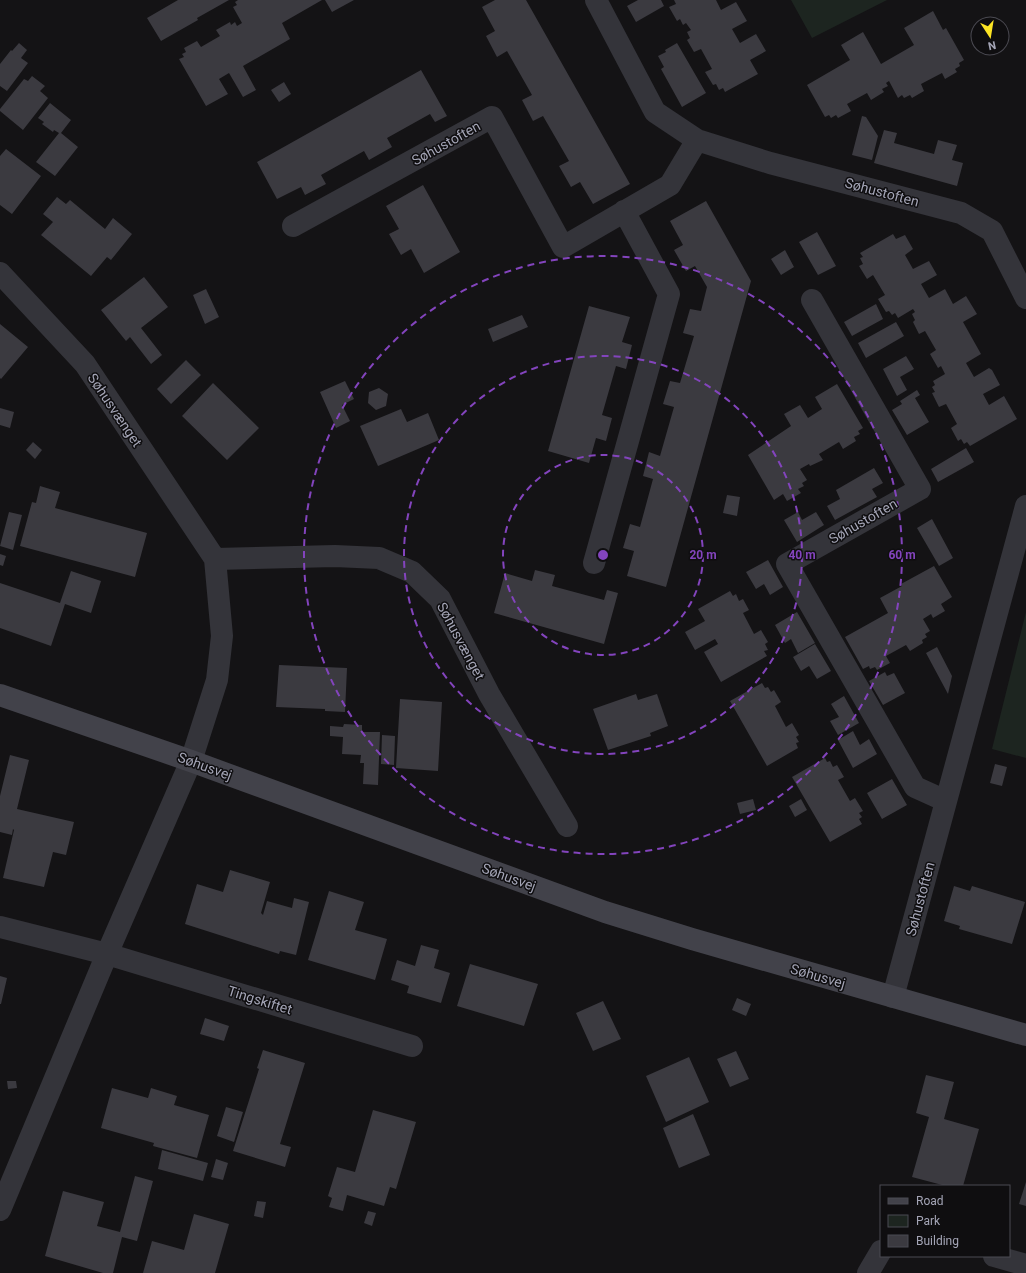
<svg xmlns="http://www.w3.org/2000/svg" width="1026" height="1273" font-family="Roboto,sans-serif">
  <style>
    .green { fill: #1d2520 }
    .building { fill: #3b3a40 }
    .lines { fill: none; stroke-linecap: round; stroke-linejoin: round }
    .street { stroke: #34343a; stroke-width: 22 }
    .secondary { stroke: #42424a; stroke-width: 22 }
    .ring { fill: none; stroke: #8344bd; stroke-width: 2; stroke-dasharray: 7 5 }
    .labels { text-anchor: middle; stroke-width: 3; stroke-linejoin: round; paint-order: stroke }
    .street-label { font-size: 14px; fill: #a4a5b6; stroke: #0f0e10 }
    .centre { fill: #8344bd; stroke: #0f0e10; stroke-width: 2 }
    .ring-label { font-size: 12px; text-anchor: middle; font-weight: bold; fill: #8344bd; stroke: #0f0e10; stroke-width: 3; stroke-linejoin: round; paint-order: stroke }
  </style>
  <rect width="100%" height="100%" fill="#141315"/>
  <!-- green -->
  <path class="green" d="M791,0H887L812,38Z
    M1026,612V758L992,749Z"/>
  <!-- building -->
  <path class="building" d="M178,0H229L197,18L198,20L161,41L147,18Z
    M238,0H322L282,23L290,39L243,66L256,90L243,97L229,73L219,79L228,94L206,106L179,59L184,57L182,54L186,52L184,48L197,41L201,47L220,36L216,30L230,22L231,25L235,22L237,26L242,23L233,7L237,5L235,2Z
    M325,0H354L332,12Z
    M495,0H526L630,184L593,204L580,182L571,187L559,166L569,161L543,116L533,121L522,100L532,95L507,51L497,57L486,36L495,31L482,7Z
    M638,0H661L664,6L636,22L627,6Z
    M674,0H716L721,10L736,2L747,21L732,29L740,43L756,34L766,51L750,60L758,74L725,92L723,88L719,90L716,84L713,85L705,72L712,69L701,49L694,52L687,40L690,38L687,32L691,30L686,23L683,25L680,19L677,21L669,7L676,4Z
    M933,11L943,30L946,28L964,60L959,63L960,66L955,69L957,72L945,79L942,73L921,84L924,91L912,98L910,95L904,98L902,95L898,98L889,81L886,83L888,86L882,89L884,92L871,100L867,93L847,104L851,111L838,118L836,115L831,118L829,115L825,117L807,85L850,60L841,45L863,32L881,64L914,45L904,28Z
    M19,43L27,50L21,58L28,63L7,91L0,86V64L11,50L12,51Z
    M677,43L706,93L682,107L661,69L664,67L658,56L666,52L665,50Z
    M421,70L447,116L435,122L430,114L387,138L392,147L369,160L364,151L321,175L326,184L305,195L301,187L277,199L257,162Z
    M32,76L45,86L40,91L48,98L23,130L0,111V109L24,79L28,81Z
    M284,82L291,94L279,102L271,90Z
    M50,103L71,120L61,133L78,147L55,176L36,162L59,133L54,130L53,132L42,124L44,122L38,118Z
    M862,116L866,117L878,136L872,160L852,155Z
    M884,130L897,133L894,143L934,154L938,140L957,145L952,160L963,163L957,186L874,163Z
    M6,149L41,176L12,214L0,205V156Z
    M423,185L460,252L424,273L411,249L401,255L389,234L399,229L386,206Z
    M57,197L66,204L70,200L105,229L113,218L132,234L111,260L107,257L91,276L41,235L53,222L43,214Z
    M706,201L751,281L666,587L627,576L634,551L623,548L630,524L640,527L653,479L643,476L649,452L660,456L674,407L663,404L670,381L680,383L694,336L683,333L690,309L701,311L707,287L695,266L686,271L674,250L683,245L670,221Z
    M817,232L836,266L818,275L799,242Z
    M893,234L896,239L905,235L913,249L905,255L913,269L929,261L937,275L921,284L929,298L945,289L953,304L966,296L977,314L963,322L981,354L966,363L974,377L989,368L992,370L1000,385L983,394L989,405L1004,396L1017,419L970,446L967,442L964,444L961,439L958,441L951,428L957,424L946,404L939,407L932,393L935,392L932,387L935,385L933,381L945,374L941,366L938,368L930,354L936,350L925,331L919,334L913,322L915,320L912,314L915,312L913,309L898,318L895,313L892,315L889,311L886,312L878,299L885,295L873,275L867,279L859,266L863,264L860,258L863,257L860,253Z
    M785,250L794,267L781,275L771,259Z
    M144,277L168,307L141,328L162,355L151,364L130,337L126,341L101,310Z
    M206,289L219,317L205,324L193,295Z
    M876,304L883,319L852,336L844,322Z
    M589,306L630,317L622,342L632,345L626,369L616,366L602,415L612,418L606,441L596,438L589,463L548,451Z
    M522,315L528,327L493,342L488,329Z
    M896,322L904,336L866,358L858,343Z
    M0,324L28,347L1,379L0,378Z
    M906,356L914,369L900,377L907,390L897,396L883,369Z
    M186,360L201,375L171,404L157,389Z
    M345,381L354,399L342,405L350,421L336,428L320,392Z
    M213,383L259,428L227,460L182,416Z
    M837,384L863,428L858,431L860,434L854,437L856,441L843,449L839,442L819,454L823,460L810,466L809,464L800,469L807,480L802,483L804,486L798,489L801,493L787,501L783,494L774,500L748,455L791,426L784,414L800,405L808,418L822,409L815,397Z
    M379,388L388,394L386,406L376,410L368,403L369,392Z
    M917,390L920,395L915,398L929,422L907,435L892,410L902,404L900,401Z
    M0,408L14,412L10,428L0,425Z
    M401,409L407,422L428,413L439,440L378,466L360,426Z
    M33,442L42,450L35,459L26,450Z
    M966,448L974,462L938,482L931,469Z
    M874,468L883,483L872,489L877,497L835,520L827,506L840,499L836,490Z
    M40,486L60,492L55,508L147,533L135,577L20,546L32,502L36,503Z
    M727,495L740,497L737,516L723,513Z
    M9,512L22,515L13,550L0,546Z
    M798,512L802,520L816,512L824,525L797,542L784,520Z
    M932,519L953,558L939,566L917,528Z
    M0,554L6,556L3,566L0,565Z
    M768,560L783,587L770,595L764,584L756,589L746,572Z
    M934,566L952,597L941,604L945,611L933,618L931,614L923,619L930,631L925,634L927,637L922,640L923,643L910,651L906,645L886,656L890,663L877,670L875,667L870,669L869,666L863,669L845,637L888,613L880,598L902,586L901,584Z
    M535,570L555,575L552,586L604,600L607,590L618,593L604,644L494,613L505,573L532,581Z
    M71,571L101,581L91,613L65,604L51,646L0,628V583L60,603Z
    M730,591L733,596L736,594L739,601L743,599L749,610L743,613L754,634L761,630L768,642L765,644L768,650L764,651L767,656L721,682L704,652L718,644L715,639L695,650L685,632L705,621L698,609Z
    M797,612L815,643L798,653L791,639L785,643L775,625Z
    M815,644L831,671L817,679L809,666L801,671L793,657Z
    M937,647L952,676L948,694L926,653Z
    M279,665L347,668L345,712L325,711V709L276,707Z
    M885,672L887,676L894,673L905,693L883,705L869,681Z
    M762,683L765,688L768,687L771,692L774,690L781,702L775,706L786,727L792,723L799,735L796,737L799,742L796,743L798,748L767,766L730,701Z
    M636,694L638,700L657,694L668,726L650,733L651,736L608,750L593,709Z
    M844,696L859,723L838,735L830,721L839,717L831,704Z
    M400,699L442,702L438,771L396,768Z
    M344,724L362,725V732H380L378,785L363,784L364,763H360L361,755L342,754L343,737L330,736V726L343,727Z
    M853,731L860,745L869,739L877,754L853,768L838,740Z
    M382,735L395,736L394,765L381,764Z
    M10,755L29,760L17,809L74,822L66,855L53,852L44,887L3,878L14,830L13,829L12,835L0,832V796Z
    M825,758L827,762L830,761L833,767L837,765L844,777L838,780L850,801L855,798L863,811L859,813L862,817L859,819L862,824L830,842L792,777Z
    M995,764L1007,767L1002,786L990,783Z
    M892,779L907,805L882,819L867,793Z
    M753,799L756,810L740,814L737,803Z
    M801,799L807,810L795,817L789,806Z
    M230,870L270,882L261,913L263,915L267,901L292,908L294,898L309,902L296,955L280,951L279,954L185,924L197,884L223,892Z
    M954,886L970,891L972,886L1025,902L1012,944L959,929L960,926L944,921Z
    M329,891L364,902L355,930L387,939L375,980L308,960Z
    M421,945L439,950L434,968L450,973L441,1003L407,993L409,986L391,980L397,960L415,966Z
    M470,964L538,984L524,1026L457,1006Z
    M0,976L7,978L1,1004H0Z
    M737,998L751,1004L746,1016L732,1010Z
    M603,1001L621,1039L593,1051L576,1013Z
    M205,1018L229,1026L224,1041L200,1034Z
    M263,1050L305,1063L280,1144L291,1147L285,1167L233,1151L259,1069L257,1068Z
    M736,1051L749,1079L730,1087L717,1059Z
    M689,1057L709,1102L666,1122L646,1076Z
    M926,1075L954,1082L944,1119L979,1129L963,1186H946L912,1177L929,1117L916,1113Z
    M7,1081H16L17,1088L8,1089Z
    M112,1088L148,1098L151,1088L177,1096L174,1105L209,1115L197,1158L153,1146L154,1143L101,1128Z
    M226,1107L243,1112L234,1142L217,1136Z
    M373,1110L416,1122L396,1189L390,1187L384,1206L347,1195L343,1211L329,1207L332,1198L328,1196L337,1167L355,1172Z
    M693,1114L710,1155L679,1168L663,1128Z
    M162,1150L208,1163L203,1181L158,1169Z
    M216,1159L228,1163L223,1180L211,1177Z
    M135,1176L153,1181L137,1241L122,1237L113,1273H103L45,1256L63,1191L104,1202L97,1226L120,1232Z
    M1026,1182V1206L1019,1204Z
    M257,1201L266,1202L263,1218L254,1216Z
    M368,1211L376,1213L372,1226L364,1223Z
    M194,1214L229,1224L215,1273H143L152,1241L184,1250Z"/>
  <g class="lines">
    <!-- street -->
    <path class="street" d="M596,0L655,112L697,140L770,163L961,213L992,231L1026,298
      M293,226L492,117L563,247L670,185L697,140
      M0,273L85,364L215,559L222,636L217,680L191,761L107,954L0,1210
      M812,300L920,489L787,564L915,787L946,801
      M215,559L335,556L379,558L412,572L440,599L489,694L567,826
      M594,563L669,294L624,211
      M0,927L107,954L412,1046
      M893,997L1026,506
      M994,1256L1026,1265
      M868,1273L881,1251"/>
    <!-- secondary -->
    <path class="secondary" d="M0,695L191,761L605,912L692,939L1026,1035"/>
  </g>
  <!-- distance rings -->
  <g class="ring">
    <circle cx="603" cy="555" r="100"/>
    <circle cx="603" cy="555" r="199"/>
    <circle cx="603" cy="555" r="299"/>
  </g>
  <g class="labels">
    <!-- street labels -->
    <g class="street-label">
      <text transform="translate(446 143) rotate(-29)" y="5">Søhustoften</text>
      <text transform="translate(882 192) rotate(15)" y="5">Søhustoften</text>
      <text transform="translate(115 410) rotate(56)" y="5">Søhusvænget</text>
      <text transform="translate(863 521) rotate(-30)" y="5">Søhustoften</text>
      <text transform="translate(461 641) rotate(62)" y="5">Søhusvænget</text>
      <text transform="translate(205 766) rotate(20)" y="5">Søhusvej</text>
      <text transform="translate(509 877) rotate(20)" y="5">Søhusvej</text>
      <text transform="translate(920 899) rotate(-75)" y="5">Søhustoften</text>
      <text transform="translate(818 976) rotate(16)" y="5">Søhusvej</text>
      <text transform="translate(260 1000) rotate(17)" y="5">Tingskiftet</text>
    </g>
  </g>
  <circle cx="603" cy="555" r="6" class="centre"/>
  <g class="ring-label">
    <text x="703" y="559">20 m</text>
    <text x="802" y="559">40 m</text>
    <text x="902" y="559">60 m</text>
  </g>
  <!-- legend -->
  <rect x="880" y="1185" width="130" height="72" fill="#0f0e10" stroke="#4b4a52"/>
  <rect x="888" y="1198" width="20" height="6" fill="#42424a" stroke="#4b4a52"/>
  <text x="916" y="1205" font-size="12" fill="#a4a5b6">Road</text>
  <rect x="888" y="1215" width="20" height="12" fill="#1d2520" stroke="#4b4a52"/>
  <text x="916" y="1225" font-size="12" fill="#a4a5b6">Park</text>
  <rect x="888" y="1235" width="20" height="12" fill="#3b3a40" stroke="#4b4a52"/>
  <text x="916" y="1245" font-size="12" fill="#a4a5b6">Building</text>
  <!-- north arrow -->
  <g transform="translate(990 36) rotate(168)"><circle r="19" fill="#0f0e10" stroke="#4b4a52"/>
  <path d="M0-3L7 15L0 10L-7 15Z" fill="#fce424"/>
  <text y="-6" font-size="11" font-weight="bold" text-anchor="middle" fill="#a4a5b6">N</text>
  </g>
</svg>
